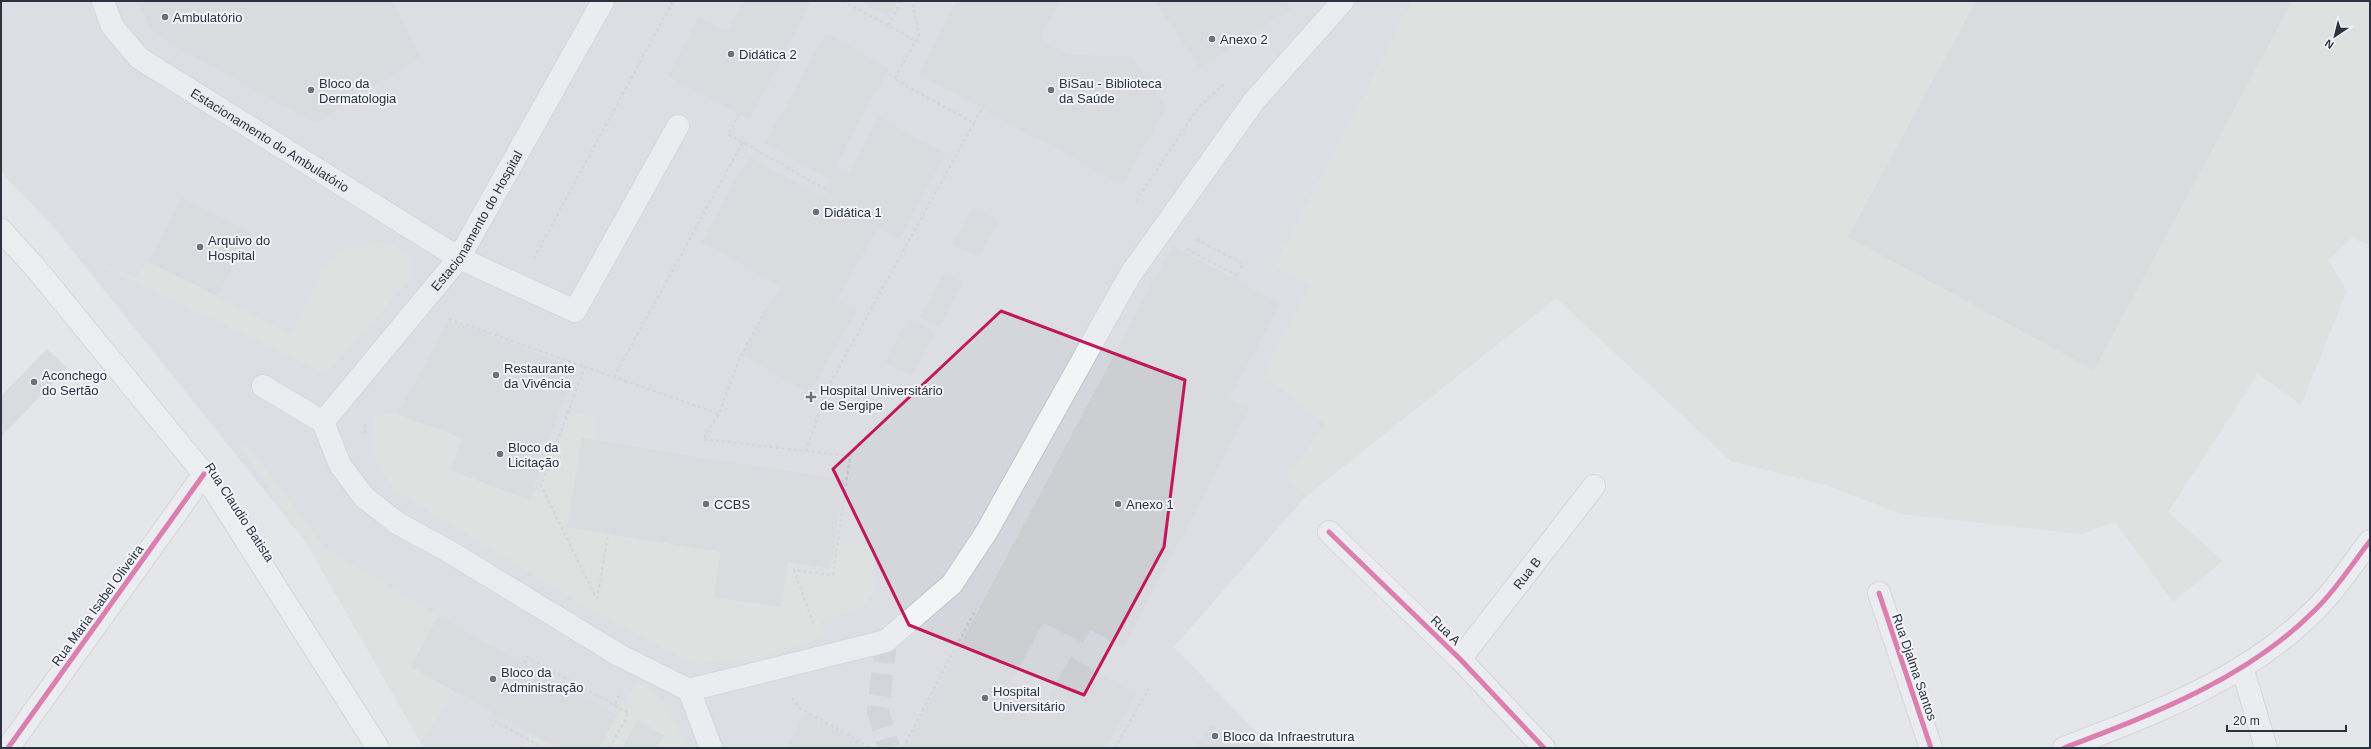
<svg xmlns="http://www.w3.org/2000/svg" width="2371" height="749" font-family="Arial,sans-serif">
  <style>
    .built { fill: #d3d6dc }
    .green { fill: #d5dcd5 }
    .building { fill: #ccced1 }
    .lines { fill: none; stroke-linecap: round; stroke-linejoin: round }
    .minor-tunnel { stroke: #bfc2c8; stroke-width: 22; stroke-dasharray: 22 11; stroke-linecap: butt }
    .minor-casing { stroke: #c2c4c7; stroke-width: 24 }
    .major-casing { stroke: #c0c3c6; stroke-width: 24 }
    .path { stroke: #c3c4c9; stroke-width: 2.5; stroke-dasharray: 3 3; stroke-linecap: butt }
    .minor { stroke: #f3f4f6; stroke-width: 22 }
    .major { stroke: #f7f7f7; stroke-width: 22 }
    .cycleway-casing { stroke: #f2f4f8; stroke-width: 8 }
    .cycleway { stroke: #d6006c; stroke-width: 5 }
    .marked { fill: none; stroke: #c2185b; stroke-width: 3; stroke-linejoin: round }
    .poi-dot { fill: #6c727c; stroke: #f2f4f8; stroke-width: 1.5 }
    .labels { text-anchor: middle; stroke-width: 4; stroke-linejoin: round; paint-order: stroke }
    .poi-label { font-size: 13px; fill: #2b3342; stroke: #f2f4f8; text-anchor: start }
    .street-label { font-size: 13px; fill: #2b3342; stroke: #f2f4f8 }
  </style>
  <rect width="100%" height="100%" fill="#e4e6e9"/>
  <!-- built -->
  <path class="built" d="M1,1H1694L1556,298L1306,496L1174,647L1272,748H424L305,541L56,230L1,172Z"/>
  <!-- green -->
  <path class="green" d="M1410,1H2370V246L2352,238L2328,260L2347,291L2301,405L2258,374L2168,512L2223,561L2173,602L2115,522L2081,534L1901,514L1829,486L1731,461L1556,298L1306,496L1286,478L1325,424L1265,376L1310,284L1274,266L1408,10Z
    M384,241C401,248 414,257 412,277L326,374L75,253L135,277L149,262L291,334L323,270L344,249Z
    M374,413L398,414L462,438L451,471L530,500L541,486L568,413L597,417L594,440L582,438L568,527L721,552L714,597L780,607L788,562L830,569L835,540L872,546L875,590L863,608L821,621L826,636L767,657L693,664L590,609L395,491C372,458 370,453 374,413Z
    M236,441L252,450L326,549L438,616L411,667L454,691L425,738L420,741L305,541Z
    M637,680L662,699L688,748H599Z
    M530,733L557,748H522Z"/>
  <!-- building -->
  <path class="building" d="M138,1H393L421,57L315,123L154,34Z
    M742,1H811L750,119L668,76L698,17L727,31Z
    M860,1H898L889,17Z
    M957,1H1061L1039,38L1069,55L1131,56L1166,107L1123,185L918,74Z
    M1155,1H1285L1291,9L1200,68Z
    M1976,1H2292L2094,370L1848,237Z
    M826,33L889,68L835,166L848,173L879,117L946,154L899,239L878,227L838,299L857,310L810,393L741,355L780,286L701,242L749,156L823,198L832,181L765,143Z
    M181,197L250,232L218,296L149,262Z
    M972,207L999,221L979,258L952,244Z
    M1172,246L1280,303L1230,398L1250,408L1123,648L1090,630L1083,643L1043,623L1011,683L1045,702L1071,657L1136,694L1106,748H905Z
    M943,273L962,282L940,327L920,317Z
    M907,318L935,333L912,376L885,362Z
    M448,320L576,368L551,434L530,500L450,470L462,438L398,414Z
    M47,349L67,368L1,437V396Z
    M582,438L844,480L830,569L788,562L781,607L714,597L721,552L567,527Z
    M438,616L617,715L599,748H557L411,667Z
    M806,713L868,748H786Z
    M638,720L664,736L656,748H622Z
    M1211,725L1243,748H1194Z"/>
  <g class="lines">
    <!-- minor-tunnel -->
    <path class="minor-tunnel" d="M886,641L878,711L889,748"/>
    <!-- minor casing -->
    <g class="minor-casing">
      <g id="minor">
        <path id="s1" d="M103,1L112,26L139,58L459,258L575,311L678,126"/>
        <path d="M263,386L323,422L340,465L364,497L397,523L445,549L619,655L689,690L886,641L952,584L987,531L1130,275L1254,101L1343,1"/>
        <path id="s2" d="M323,422L459,258L603,1"/>
        <path d="M1329,532L1460,659L1544,748"/>
        <path d="M1879,593L1931,748"/>
        <path id="s3" d="M1460,659L1594,486"/>
        <path d="M2242,667L2266,748"/>
        <path d="M689,690L711,748"/>
        <path d="M8,748L204,474"/>
        <path d="M2064,748C2153,714 2247,679 2315,610C2336,590 2352,564 2370,541"/>
      </g>
    </g>
    <!-- major casing -->
    <g class="major-casing">
      <path id="major" d="M1,230L34,266L204,474L378,748"/>
    </g>
    <!-- path -->
    <path class="path" d="M843,1L916,41
      M888,25L901,1
      M739,114L728,134L827,190
      M974,123L982,109
      M1136,201L1198,108L1225,83
      M1187,249L1238,276L1243,264L1196,239
      M534,258L673,1
      M765,311L741,355L719,414L703,439L850,456L833,575L794,570L814,625
      M449,319L719,414
      M585,366L541,486L597,599
      M614,377L743,142
      M365,424V435
      M806,451L827,389L974,123L894,79L919,36L912,1
      M597,599L608,534
      M524,663L527,657L614,705L621,692
      M792,698L800,708L871,748
      M492,727L495,721L543,748
      M609,748L629,713L614,705
      M903,748L976,609
      M1115,748L1149,688"/>
    <!-- minor -->
    <use href="#minor" class="minor"/>
    <!-- major -->
    <use href="#major" class="major"/>
    <!-- cycleway casing -->
    <g class="cycleway-casing">
      <path id="cycleway" d="M1329,532L1460,659L1544,748
        M1879,593L1931,748
        M8,748L204,474
        M2064,748C2153,714 2247,679 2315,610C2336,590 2352,564 2370,541"/>
    </g>
    <!-- cycleway -->
    <use href="#cycleway" class="cycleway"/>
  </g>
  <!-- marked area -->
  <path d="M0 0H2371V749H0ZM1001,311L1185,380L1164,547L1084,695L909,625L833,469Z" fill="#e4e6e9" fill-opacity=".55" fill-rule="evenodd"/>
  <path class="marked" d="M1001,311L1185,380L1164,547L1084,695L909,625L833,469Z"/>
  <!-- markers -->
  <g class="poi-dot">
    <circle cx="165" cy="17" r="4"/>
    <circle cx="1212" cy="39" r="4"/>
    <circle cx="731" cy="54" r="4"/>
    <circle cx="311" cy="90" r="4"/>
    <circle cx="1051" cy="90" r="4"/>
    <circle cx="816" cy="212" r="4"/>
    <circle cx="200" cy="247" r="4"/>
    <circle cx="496" cy="375" r="4"/>
    <circle cx="34" cy="382" r="4"/>
    <path d="M809 391h4v4h4v4h-4v4h-4v-4h-4v-4h4z"/>
    <circle cx="500" cy="454" r="4"/>
    <circle cx="706" cy="504" r="4"/>
    <circle cx="1118" cy="504" r="4"/>
    <circle cx="493" cy="679" r="4"/>
    <circle cx="985" cy="698" r="4"/>
    <circle cx="1215" cy="736" r="4"/>
  </g>
  <g class="labels">
    <!-- poi labels -->
    <g class="poi-label">
      <text x="173" y="22">Ambulatório</text>
      <text x="1220" y="44">Anexo 2</text>
      <text x="739" y="59">Didática 2</text>
      <text x="319" y="88">Bloco da<tspan x="319" dy="15">Dermatologia</tspan></text>
      <text x="1059" y="88">BiSau - Biblioteca<tspan x="1059" dy="15">da Saúde</tspan></text>
      <text x="824" y="217">Didática 1</text>
      <text x="208" y="245">Arquivo do<tspan x="208" dy="15">Hospital</tspan></text>
      <text x="504" y="373">Restaurante<tspan x="504" dy="15">da Vivência</tspan></text>
      <text x="42" y="380">Aconchego<tspan x="42" dy="15">do Sertão</tspan></text>
      <text x="820" y="395">Hospital Universitário<tspan x="820" dy="15">de Sergipe</tspan></text>
      <text x="508" y="452">Bloco da<tspan x="508" dy="15">Licitação</tspan></text>
      <text x="714" y="509">CCBS</text>
      <text x="1126" y="509">Anexo 1</text>
      <text x="501" y="677">Bloco da<tspan x="501" dy="15">Administração</tspan></text>
      <text x="993" y="696">Hospital<tspan x="993" dy="15">Universitário</tspan></text>
      <text x="1223" y="741">Bloco da Infraestrutura</text>
    </g>
    <!-- street labels -->
    <g class="street-label">
      <text dy="5" stroke="none"><textPath href="#s1" startOffset="223">Estacionamento do Ambulatório</textPath></text>
      <text dy="5" stroke="none"><textPath href="#s2" startOffset="254">Estacionamento do Hospital</textPath></text>
      <text transform="translate(240 512) rotate(57)" y="5">Rua Claudio Batista</text>
      <text dy="5" stroke="none"><textPath href="#s3" startOffset="109">Rua B</textPath></text>
      <text transform="translate(97 605) rotate(-54)" y="5">Rua Maria Isabel Oliveira</text>
      <text transform="translate(1446 630) rotate(44)" y="5">Rua A</text>
      <text transform="translate(1915 667) rotate(71)" y="5">Rua Djalma Santos</text>
    </g>
  </g>
  <!-- border -->
  <rect width="2371" height="749" fill="none" stroke="#2b3342" stroke-width="4"/>
  <!-- north arrow -->
  <g transform="translate(2335 36) rotate(215)" stroke="#f2f4f8" stroke-width="3" paint-order="stroke">
  <path d="M0-3L7 15L0 10L-7 15Z" fill="#2b3342"/>
  <text y="-6" font-size="11" font-weight="bold" text-anchor="middle" fill="#2b3342">N</text>
  </g>
  <!-- scale -->
  <path d="M2227 725v6h119v-6" fill="none" stroke="#2b3342" stroke-width="2"/>
  <text x="2233" y="725" font-size="12" fill="#2b3342" stroke="#f2f4f8" stroke-width="3" paint-order="stroke">20 m</text>
</svg>
